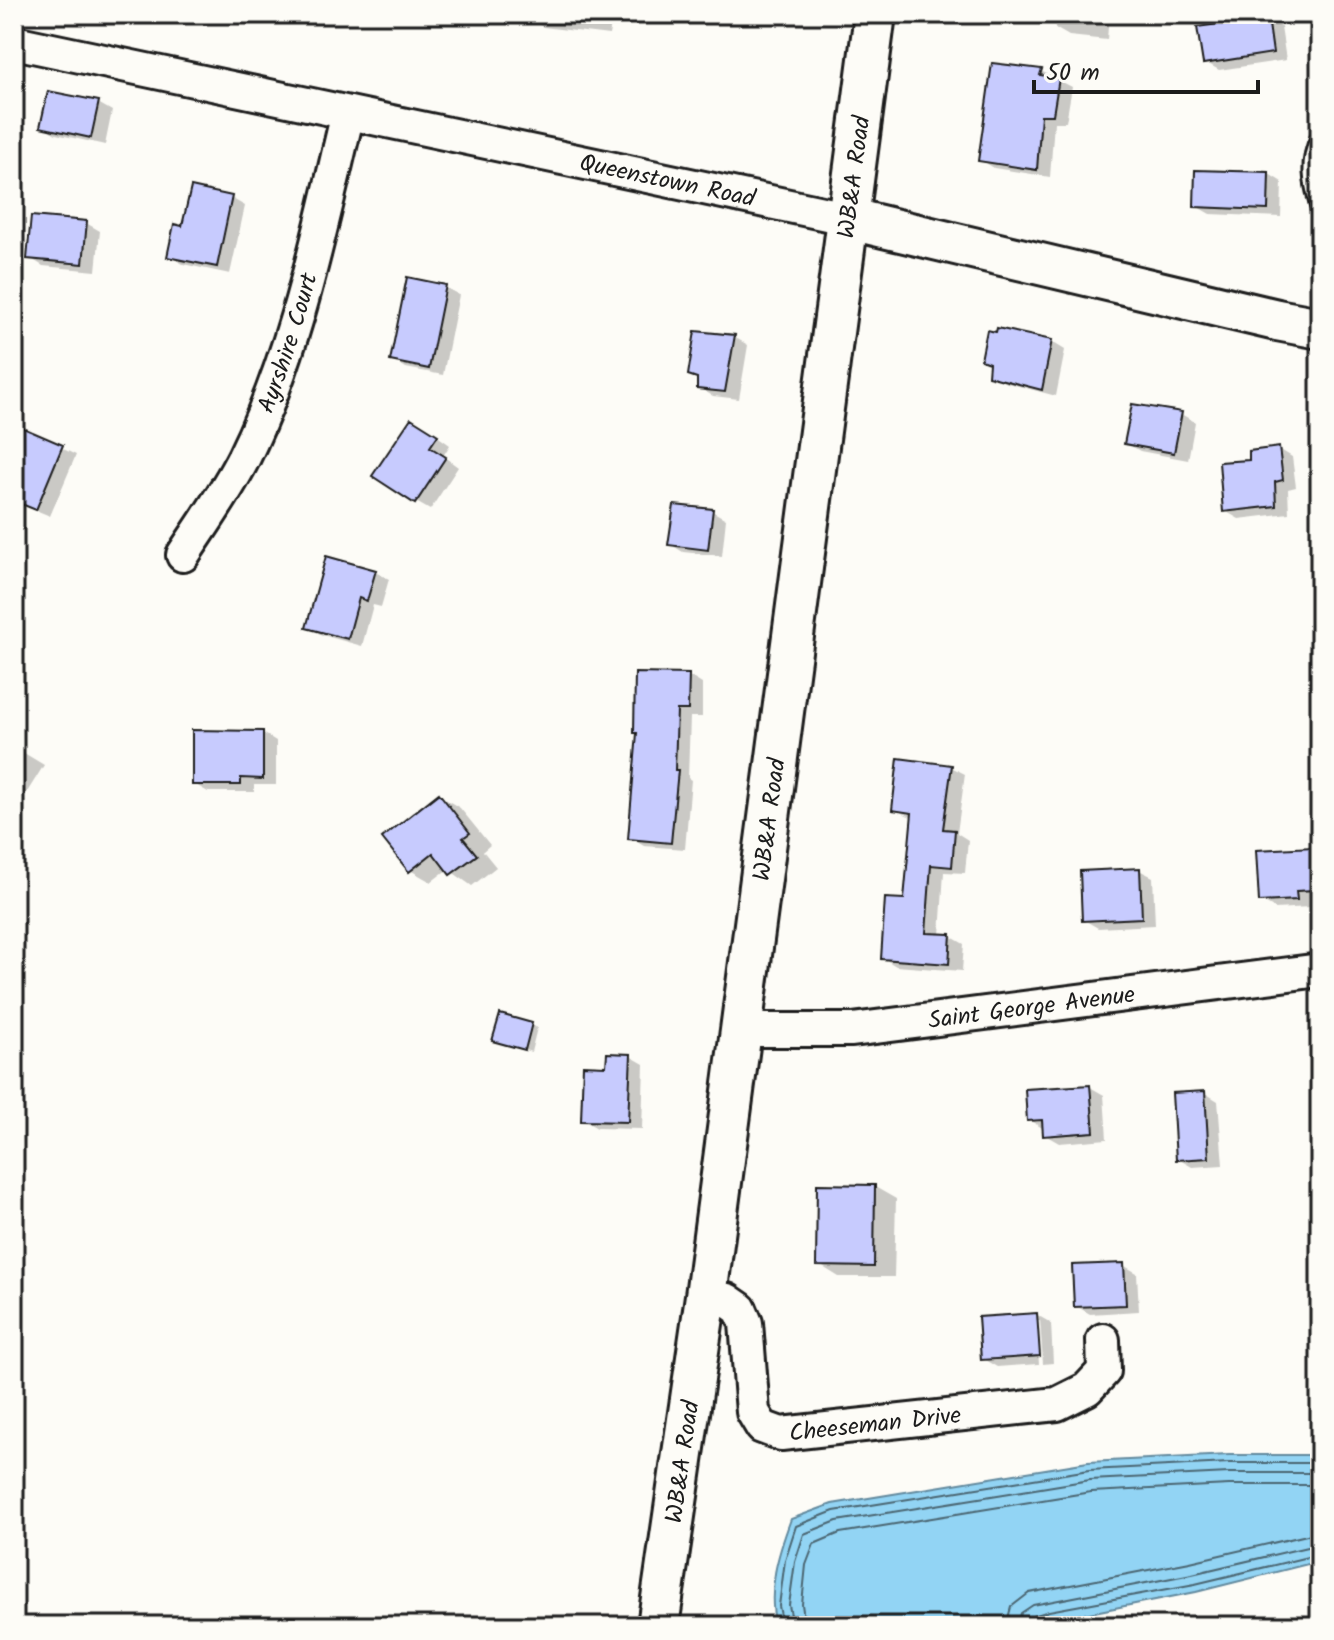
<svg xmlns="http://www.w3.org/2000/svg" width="1334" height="1640" font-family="Kalam,sans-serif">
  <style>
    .water { fill: #92d4f4; stroke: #638a9e; stroke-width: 2 }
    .shadow { fill: #0003 }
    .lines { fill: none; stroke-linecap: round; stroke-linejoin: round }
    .shore { stroke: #4b6672; stroke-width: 2 }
    .building { fill: #c7cbfe; stroke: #1c1c1c; stroke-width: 2 }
    .service-casing { stroke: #1c1c1c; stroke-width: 22 }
    .minor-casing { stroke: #1c1c1c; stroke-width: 38 }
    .tertiary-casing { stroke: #1c1c1c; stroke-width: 46 }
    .service { stroke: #fdfcf7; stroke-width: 16 }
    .minor { stroke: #fdfcf7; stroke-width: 32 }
    .tertiary { stroke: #fdfcf7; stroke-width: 40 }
    .labels { text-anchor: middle; stroke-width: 6; stroke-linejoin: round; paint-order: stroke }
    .street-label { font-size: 24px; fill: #1c1c1c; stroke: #fdfcf7 }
  </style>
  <rect width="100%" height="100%" fill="#fdfcf7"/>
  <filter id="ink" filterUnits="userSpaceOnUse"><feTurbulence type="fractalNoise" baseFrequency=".0125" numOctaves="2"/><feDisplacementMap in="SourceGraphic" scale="16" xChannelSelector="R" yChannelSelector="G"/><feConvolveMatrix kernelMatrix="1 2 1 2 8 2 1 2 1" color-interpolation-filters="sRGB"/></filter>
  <g filter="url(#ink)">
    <!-- water -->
    <path class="water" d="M1229,1455H1320V1561L1196,1592L1023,1626H776C767,1589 778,1554 791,1519L832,1504L1088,1462Z"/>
    <!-- shadow -->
    <path class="shadow" d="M530,14H613L609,35L543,27L529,19Z
      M1056,14H1109L1107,40L1069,36L1055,28Z
      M1267,19L1281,27L1286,60L1219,70L1205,62Z
      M1041,71L1072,87L1066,122H1054L1050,177L994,168L981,160Z
      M98,103L112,111L105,145L56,134L42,126Z
      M1269,174L1282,182L1281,217L1210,214L1196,206Z
      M231,198L245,206L230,274L183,264L169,256Z
      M86,223L100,231L96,271L43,266L30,258Z
      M445,287L459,295L443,375L406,368L393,360Z
      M734,337L748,345L739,399L713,396L699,388V379Z
      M1052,342L1065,350L1056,396L1004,382L990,374Z
      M1181,414L1195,422L1188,460L1140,451L1126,443Z
      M14,426L76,455L50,516L14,501Z
      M426,428L450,445L443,456L458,467L430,510L416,502Z
      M1279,449L1292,457L1296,487L1288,489L1289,513L1239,519L1225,511L1251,462Z
      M712,511L726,519L722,556L683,552L670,544Z
      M375,572L389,579L381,607L373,605L362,646L322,635L308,627Z
      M689,676L702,684V717H690L688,778L691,780L685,849L644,846L630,838L639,734Z
      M263,733L276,741V785H254V792H208L194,784Z
      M14,747L44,765L14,813Z
      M951,767L965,774L957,833L968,840L965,873L944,872L940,935L950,936L964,944L962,971L896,966L883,958L906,902L913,818L894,809Z
      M440,796L460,808L490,845L483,851L496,867L472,886L448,869L431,882L410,870Z
      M1313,849L1320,853V897L1309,898L1310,907L1275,909L1261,901Z
      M1139,870L1153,877L1155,925L1098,928L1084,920Z
      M531,1025L537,1028L531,1052L495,1040Z
      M630,1056L644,1064L642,1129L597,1128L583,1120Z
      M1090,1087L1104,1095L1107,1139L1059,1143L1045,1135L1044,1129L1029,1120Z
      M1205,1093L1218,1101L1223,1165L1192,1167L1178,1159Z
      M875,1187L896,1199L894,1277H839L818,1264Z
      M1123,1265L1137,1273L1139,1311L1090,1314L1076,1306Z
      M1037,1315L1051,1323L1053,1363L1043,1364L1040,1321H1036L1039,1364L997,1367L983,1359Z"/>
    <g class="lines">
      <!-- shore -->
      <path class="shore" d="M783,1626L779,1606L785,1560L796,1526L834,1511L1089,1470L1229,1463H1320
        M793,1626L789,1605L795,1562L804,1534L837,1521L1090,1480L1229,1473H1320
        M805,1626L802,1604L806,1565L814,1544L840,1533L1091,1492L1229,1485H1320
        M1006,1626L1011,1607L1029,1593L1190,1562L1320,1532
        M1018,1626L1021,1613L1033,1605L1192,1574L1320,1544
        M1028,1626L1033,1616L1049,1611L1195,1584L1320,1554"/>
    </g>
    <!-- building -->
    <path class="building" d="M1268,17L1273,53L1203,64L1197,27Z
      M992,63L1042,69L1040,75L1059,78L1053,115H1041L1037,170L978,161Z
      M48,91L99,101L91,138L40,127Z
      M1195,170L1269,172L1268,210L1194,207Z
      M191,187L232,196L217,267L167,257L174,224L182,226Z
      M31,216L87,221L83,264L27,259Z
      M407,277L446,285L429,369L390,361Z
      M997,328L1052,340L1042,390L988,376L989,363L981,360L987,330L996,332Z
      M695,331L735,335L725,392L697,389V378L688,375Z
      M1132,404L1182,412L1174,453L1124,444Z
      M411,418L438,435L430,447L446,457L415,504L372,476Z
      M14,424L63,445L36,510L14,501Z
      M1279,447L1283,480L1275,482L1276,506L1223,512L1219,462L1249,460V451Z
      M674,505L713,509L708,550L668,545Z
      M326,556L376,570L367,601L359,598L348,639L306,628Z
      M635,673L689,674L688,710H677L675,770H678L671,843L628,839L637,733H634Z
      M192,730L263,731V779L241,778V785H192Z
      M898,758L952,765L943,829L955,830L952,867L931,865L926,933L951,934L949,964L881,959L885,898L904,899L912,813L892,810Z
      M439,793L470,833L463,838L477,855L450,875L433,853L409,872L382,838Z
      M1313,847L1316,890L1296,891L1297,900L1259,902L1256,850Z
      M1140,868L1142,918L1082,921L1080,871Z
      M500,1014L532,1023L525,1050L492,1041Z
      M607,1053L631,1054L628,1122L581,1121L583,1065L606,1066Z
      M1090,1085L1094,1132L1043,1136L1042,1120L1027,1121L1025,1089Z
      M1205,1091L1209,1158L1176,1160L1172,1093Z
      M817,1184L875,1185L874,1267L816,1266Z
      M1124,1263L1126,1305L1074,1307L1072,1265Z
      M1037,1313L1040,1356L981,1360L978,1317Z"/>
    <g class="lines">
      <!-- service casing -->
      <g class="service-casing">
        <path id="service" d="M1320,137C1307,164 1313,183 1320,210"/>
      </g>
      <!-- minor casing -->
      <g class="minor-casing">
        <g id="minor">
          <path id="s1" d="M14,42L846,218"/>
          <path id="s2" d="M183,555C204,523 227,491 244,457C297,349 320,229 348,113"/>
          <path id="s3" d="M741,1030H852L1320,970"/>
          <path id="s4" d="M706,1296L727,1300L740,1309L746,1323L753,1412L762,1427L781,1434L1057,1404L1087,1389L1104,1371L1103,1340"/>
        </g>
      </g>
      <!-- tertiary casing -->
      <g class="tertiary-casing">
        <g id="tertiary">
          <path d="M846,218L1277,320L1320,328"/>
          <path id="s5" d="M658,1626L706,1296L875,14"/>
        </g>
      </g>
      <!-- service -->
      <use href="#service" class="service"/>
      <!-- minor -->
      <use href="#minor" class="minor"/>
      <!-- tertiary -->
      <use href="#tertiary" class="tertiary"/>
    </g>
  </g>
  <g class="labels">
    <!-- street labels -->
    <g class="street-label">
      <text dy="8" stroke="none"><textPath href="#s5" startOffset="1462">WB&amp;A Road</textPath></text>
      <text dy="8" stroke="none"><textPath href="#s1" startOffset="668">Queenstown Road</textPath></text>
      <text dy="8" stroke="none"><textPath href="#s2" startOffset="238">Ayrshire Court</textPath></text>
      <text dy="8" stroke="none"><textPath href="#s5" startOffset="814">WB&amp;A Road</textPath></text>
      <text dy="8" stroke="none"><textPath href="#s3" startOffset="292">Saint George Avenue</textPath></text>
      <text dy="8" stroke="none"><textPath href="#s4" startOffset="274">Cheeseman Drive</textPath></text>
      <text dy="8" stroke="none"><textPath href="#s5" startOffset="166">WB&amp;A Road</textPath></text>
    </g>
  </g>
  <!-- margin -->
  <rect width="1334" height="1640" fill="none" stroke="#fdfcf7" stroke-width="48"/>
  <rect x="24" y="24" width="1286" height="1592" fill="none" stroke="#1c1c1c" stroke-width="3" filter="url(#ink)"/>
  <!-- scale -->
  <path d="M1034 80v12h224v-12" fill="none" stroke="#1c1c1c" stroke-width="4"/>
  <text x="1046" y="80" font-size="24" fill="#1c1c1c" stroke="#fdfcf7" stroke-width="6" paint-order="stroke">50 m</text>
</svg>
